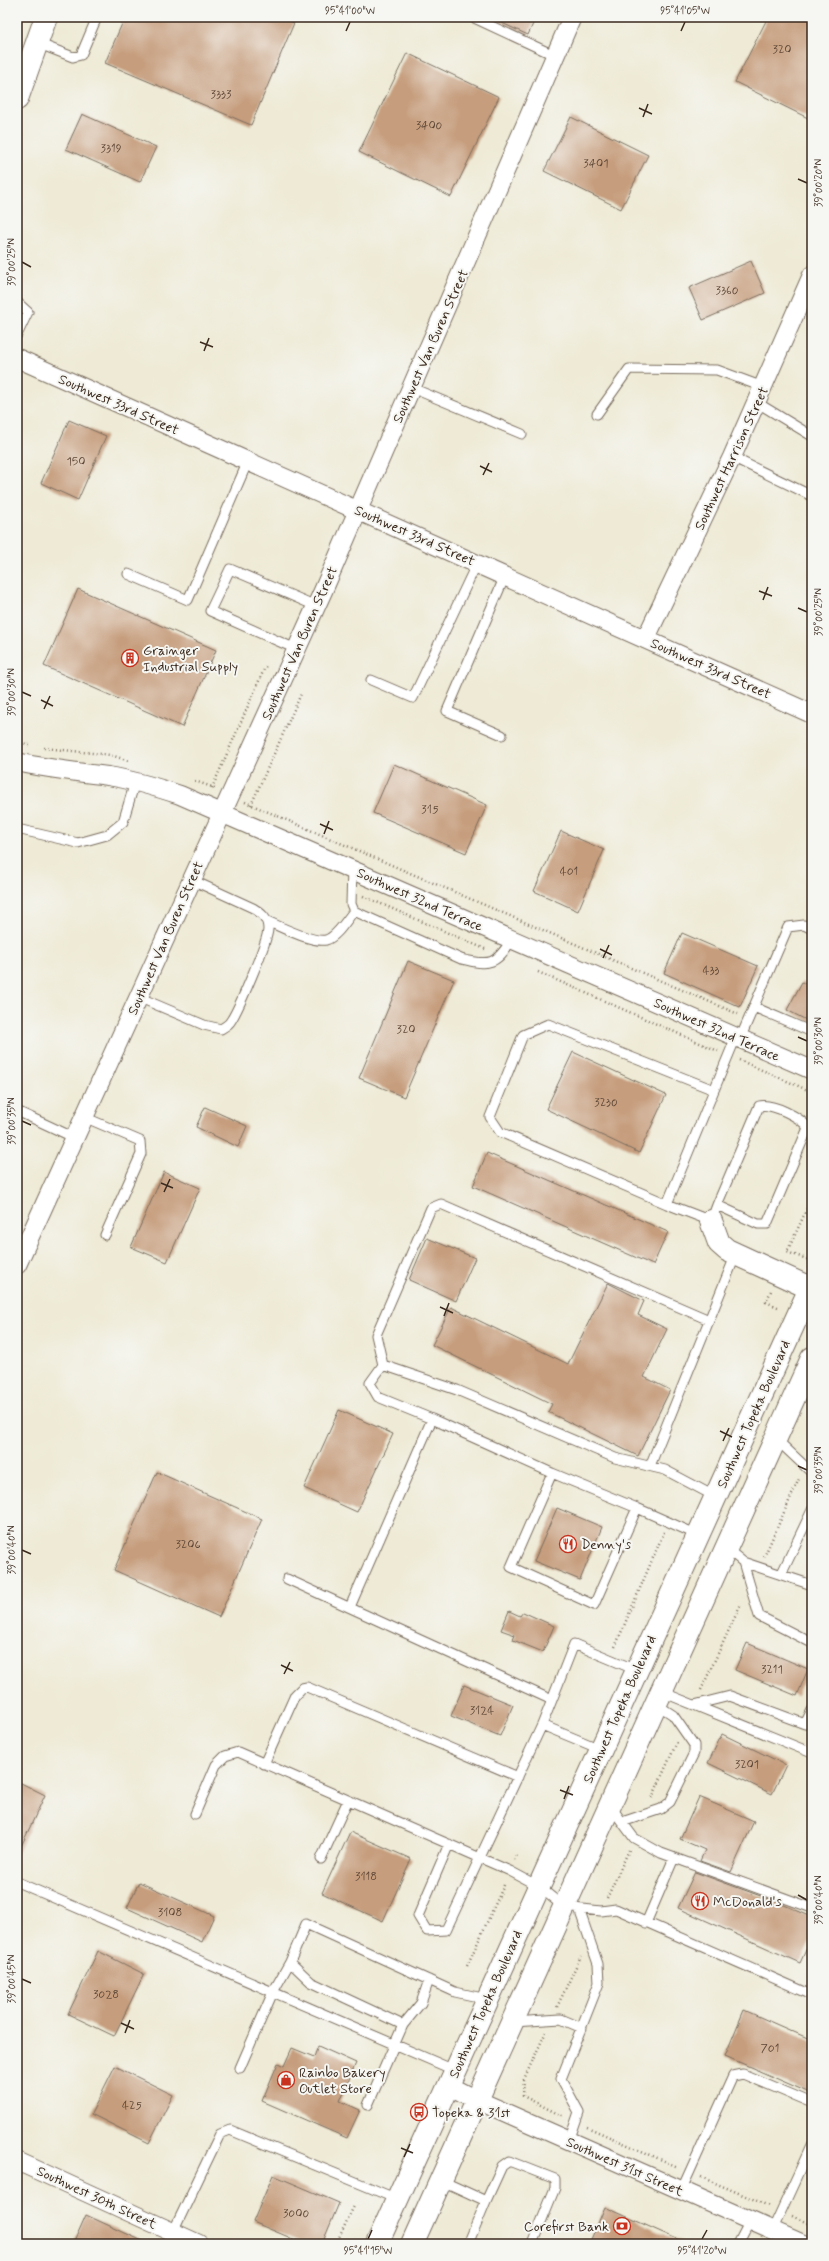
<svg xmlns="http://www.w3.org/2000/svg" width="829" height="2261" font-family="Mynerve,sans-serif">
  <style>
    .building { fill: #c69d7d }
    .lines { fill: none; stroke-linecap: round; stroke-linejoin: round }
    .service-casing { stroke: #7a6d5e; stroke-width: 11 }
    .minor-casing { stroke: #7a6d5e; stroke-width: 20 }
    .tertiary-casing { stroke: #7a6d5e; stroke-width: 24 }
    .secondary-casing { stroke: #7a6d5e; stroke-width: 24 }
    .primary-casing { stroke: #7a6d5e; stroke-width: 24 }
    .path { stroke: #7a6d5e; stroke-width: 2.5; stroke-dasharray: 1 3; stroke-linecap: butt }
    .service { stroke: #fff; stroke-width: 9 }
    .minor { stroke: #fff; stroke-width: 18 }
    .tertiary { stroke: #fff; stroke-width: 22 }
    .secondary { stroke: #fff; stroke-width: 22 }
    .primary { stroke: #fff; stroke-width: 22 }
    .ticks { fill: none; stroke: #3b2a1e; stroke-width: 1.5 }
    .labels { text-anchor: middle; stroke-width: 4; stroke-linejoin: round; paint-order: stroke }
    .number-label { font-size: 12px; fill: #5e4736 }
    .street-label { font-size: 14px; fill: #3b2a1e; stroke: #f6f6f2 }
    .poi-label { font-size: 14px; fill: #3b2a1e; stroke: #f6f6f2; text-anchor: start }
    .neatline { fill: none; stroke: #3b2a1e; stroke-width: 1.5 }
    .ticks-label { font-size: 10px; text-anchor: middle; fill: #3b2a1e }
  </style>
  <rect width="100%" height="100%" fill="#f6f6f2"/>
  <filter id="ink" filterUnits="userSpaceOnUse"><feTurbulence type="fractalNoise" baseFrequency=".025" numOctaves="2"/><feDisplacementMap in="SourceGraphic" scale="8" xChannelSelector="R" yChannelSelector="G"/><feConvolveMatrix kernelMatrix="1 2 1 2 8 2 1 2 1" color-interpolation-filters="sRGB"/></filter>
  <filter id="wash" filterUnits="userSpaceOnUse"><feTurbulence type="fractalNoise" baseFrequency=".012" numOctaves="4" result="noise"/><feDisplacementMap in="SourceGraphic" scale="16" xChannelSelector="R" yChannelSelector="G"/><feGaussianBlur stdDeviation="0.9" result="paint"/><feColorMatrix in="noise" values="0 0 0 0 0 0 0 0 0 0 0 0 0 0 0 0 0 1.4 0 .05"/><feComposite in="paint" operator="in"/></filter>
  <g filter="url(#wash)">
    <rect width="100%" height="100%" fill="#eeead5"/>
    <g id="blocks">
      <!-- building -->
      <path class="building" d="M125,17H281L294,23L251,125L105,63Z
        M489,17H536L528,35Z
        M768,17H812V120L735,82Z
        M407,53L499,97L451,197L359,152Z
        M82,114L156,147L140,182L66,149Z
        M571,117L648,155L621,209L544,171Z
        M751,261L765,293L703,320L689,288Z
        M69,420L106,436L78,500L41,483Z
        M78,589L216,650L182,727L44,666Z
        M394,764L487,805L466,853L373,813Z
        M561,831L604,850L578,911L534,891Z
        M682,933L758,966L740,1007L664,973Z
        M408,961L454,980L404,1097L359,1078Z
        M802,982L812,987V1023L787,1010Z
        M573,1052L666,1095L639,1153L546,1109Z
        M205,1107L247,1126L238,1147L196,1127Z
        M487,1153L668,1232L653,1265L473,1186Z
        M164,1172L200,1188L167,1262L131,1247Z
        M427,1238L475,1258L456,1301L409,1280Z
        M608,1283L644,1301L638,1315L667,1329L644,1377L670,1390L638,1456L548,1412L552,1404L432,1345L451,1307L568,1364Z
        M339,1410L393,1434L357,1512L304,1488Z
        M157,1472L262,1519L219,1617L114,1570Z
        M557,1508L602,1527L580,1580L534,1561Z
        M509,1611L520,1616L523,1612L554,1626L543,1652L513,1640L515,1635L501,1630Z
        M747,1643L808,1669L797,1696L735,1670Z
        M464,1685L513,1705L500,1736L451,1716Z
        M722,1734L786,1765L772,1794L708,1763Z
        M17,1781L45,1795L17,1855Z
        M699,1797L754,1821L731,1872L700,1861L705,1850L680,1839Z
        M350,1832L411,1859L383,1921L322,1893Z
        M695,1872L777,1902L812,1917V1937L800,1963L678,1908Z
        M139,1882L214,1916L202,1942L127,1908Z
        M98,1951L144,1974L114,2036L68,2014Z
        M744,2010L812,2040V2094L725,2056Z
        M318,2046L356,2063L340,2101L360,2110L347,2138L262,2101L278,2063L284,2066L292,2048L314,2057Z
        M115,2066L173,2095L149,2143L91,2114Z
        M273,2175L339,2203L322,2244H305L253,2222Z
        M605,2207L688,2244H589Z
        M86,2215L149,2244H73Z"/>
    </g>
  </g>
  <g filter="url(#ink)">
    <use href="#blocks" fill-opacity="0" stroke="#7a6d5e" stroke-width="1"/>
    <g class="lines">
      <!-- service casing -->
      <g class="service-casing">
        <path id="service" d="M472,17L556,56
          M37,43L73,57L81,55L97,17
          M17,302L28,312L17,335
          M412,388L522,434
          M756,402L812,436
          M597,414L629,369L717,370L763,387
          M732,457L812,496
          M128,574L188,600L248,461
          M296,649L210,611L230,569L316,606
          M371,680L413,698L477,563
          M502,735L447,711L505,576
          M17,829L78,843L107,835L123,822L135,782
          M352,869L351,904L354,911L461,959C490,966 496,965 512,939
          M267,921C281,927 312,943 326,940C337,937 347,919 354,911
          M138,997L204,1025L221,1029C224,1027 228,1025 230,1022C238,1011 268,941 268,929C268,918 261,913 253,908L192,880
          M754,1007L812,1032
          M740,1039L788,927L804,925L812,929
          M714,1090L548,1024L523,1035L490,1117L500,1132L667,1204L736,1037
          M17,1111L75,1138
          M84,1117L140,1141L141,1154L105,1235
          M667,1204L711,1221L717,1205L758,1224H767L808,1128C801,1117 772,1103 759,1106L717,1205
          M383,1365L376,1335L431,1208L441,1204L709,1320
          M432,1419L378,1397L370,1383L383,1365L457,1390L615,1458L665,1470L716,1497
          M776,1439L812,1473
          M650,1466L736,1254
          M552,1473L637,1508
          M726,1548L743,1562L812,1585
          M743,1562L759,1616L812,1643
          M781,1575L812,1510
          M287,1579L552,1700L574,1644L636,1670
          M350,1607L432,1419L552,1473L511,1567L594,1605L637,1508L698,1535
          M662,1692L812,1753
          M694,1705L730,1696L805,1724L812,1710
          M542,1725L552,1700
          M264,1764L295,1695L302,1688L307,1687L518,1777
          M611,1807L634,1838L661,1853L812,1908
          M195,1814L216,1765L225,1756L238,1752L348,1800
          M622,1822L661,1809L670,1802L694,1753V1745L673,1715L656,1704
          M449,1844L418,1916L427,1931L446,1930L542,1725L600,1749
          M321,1859L348,1800L510,1871L538,1886L564,1907L601,1911L616,1909L812,1995
          M17,1882L454,2070
          M646,1923L674,1858
          M513,2022L561,2019L582,2028
          M403,2025L421,2003L429,1980
          M240,2068L273,1992L290,1962
          M368,2105L403,2025L311,1982L290,1962L306,1924L455,1992L487,1999
          M569,2141L579,2112L561,2079L599,1983L598,1964L579,1909
          M440,2180L486,2201L468,2244
          M681,2191L733,2076L743,2074L812,2103
          M486,2201L502,2166L509,2161L555,2179V2188L532,2244
          M772,2231L812,2144
          M173,2232L220,2134L230,2130L397,2199
          M738,2244L750,2221"/>
      </g>
      <!-- minor casing -->
      <g class="minor-casing">
        <path id="minor" d="M17,358L812,714
          M646,638L732,457L812,275
          M17,762C48,769 77,772 108,776C133,780 156,787 180,795L812,1070
          M17,1265L323,591L572,17
          M448,2085L477,2100L803,2244
          M17,2161L199,2244"/>
      </g>
      <!-- tertiary casing -->
      <g class="tertiary-casing">
        <path id="tertiary" d="M711,1221L719,1243L727,1250L812,1289"/>
      </g>
      <!-- secondary casing -->
      <g class="secondary-casing">
        <path id="secondary" d="M17,99L46,17"/>
      </g>
      <!-- primary casing -->
      <g class="primary-casing">
        <path id="primary" d="M377,2244L812,1284
          M412,2244L812,1358"/>
      </g>
      <!-- path -->
      <path class="path" d="M17,741L29,745
        M44,748L111,755L129,761
        M195,781L215,788
        M212,788L266,665
        M245,802L738,1014
        M251,805L301,694
        M363,896L485,949
        M538,972L718,1051
        M739,1060L812,1092
        M812,1198L787,1252L812,1261
        M771,1291L766,1302L780,1308
        M764,1557L799,1479
        M615,1647L664,1532
        M701,1690L741,1604
        M652,1798L677,1742
        M514,1860L517,1853
        M607,1898L629,1850
        M467,1966L505,1883
        M557,2007L581,1956
        M546,2032L524,2079L523,2096L564,2117
        M587,2127L678,2167
        M701,2177L769,2206
        M792,2216L812,2225
        M336,2244L354,2206"/>
      <!-- service -->
      <use href="#service" class="service"/>
      <!-- minor -->
      <use href="#minor" class="minor"/>
      <!-- tertiary -->
      <use href="#tertiary" class="tertiary"/>
      <!-- secondary -->
      <use href="#secondary" class="secondary"/>
      <!-- primary -->
      <use href="#primary" class="primary"/>
    </g>
  </g>
  <!-- ticks -->
  <path class="ticks" d="M346,31L350,22M681,31L685,22M639,108L652,114M643,117L648,104M798,179L807,183M22,262L31,267M200,342L213,347M204,351L209,338M480,466L492,472M483,475L489,463M759,591L772,596M763,600L768,587M798,608L807,612M22,692L31,696M41,700L53,706M44,709L50,696M320,824L333,830M324,834L329,821M600,949L612,955M603,958L609,945M798,1037L807,1041M22,1121L31,1125M161,1183L173,1188M164,1192L170,1179M440,1307L453,1313M444,1316L449,1303M720,1431L732,1437M723,1441L729,1428M798,1466L807,1470M22,1550L31,1554M281,1665L293,1671M284,1674L290,1662M560,1790L573,1795M564,1799L569,1786M798,1895L807,1900M22,1979L31,1983M121,2023L134,2029M125,2033L130,2020M401,2148L413,2153M404,2157L410,2144M368,2239L372,2230M702,2239L707,2230"/>
  <!-- icons -->
  <defs>
    <g id="building-ring" transform="scale(0.9)"><circle r="9.5" fill="#f6f6f2" stroke="#c8321e" stroke-width="1.5"/><path d="M-4-6H4V6H1V3H-1V6H-4ZM-2.5-4.3h1.7v1.8h-1.7ZM.8-4.3h1.7v1.8H.8ZM-2.5-1h1.7V.8h-1.7ZM.8-1h1.7V.8H.8Z" fill="#c8321e"/></g>
    <g id="restaurant-ring" transform="scale(0.9)"><circle r="9.5" fill="#f6f6f2" stroke="#c8321e" stroke-width="1.5"/><path d="M-5-6h1v4h1v-4h1v4h1v-4h1v5L-1.5 .5V6h-2V.5L-5-1ZM5-6V6H3V1.5H1.5Q1.5-4 5-6Z" fill="#c8321e"/></g>
    <g id="shop-ring" transform="scale(0.9)"><circle r="9.5" fill="#f6f6f2" stroke="#c8321e" stroke-width="1.5"/><path d="M-5-2.5h2.3a2.7 3.5 0 0 1 5.4 0H5L5.5 6h-11ZM-1.5-2.5h3a1.5 2.3 0 0 0-3 0Z" fill="#c8321e"/></g>
    <g id="bus-ring" transform="scale(0.9)"><circle r="9.5" fill="#f6f6f2" stroke="#c8321e" stroke-width="1.5"/><path d="M-5-6H5V4H4V6H2V4H-2V6H-4V4H-5ZM-3.5-4V0h7V-4ZM-3.5 1.2v1.5H-2V1.2ZM2 1.2v1.5H3.5V1.2Z" fill="#c8321e"/></g>
    <g id="bank-ring" transform="scale(0.9)"><circle r="9.5" fill="#f6f6f2" stroke="#c8321e" stroke-width="1.5"/><path d="M-6-4H6V4H-6ZM0-2.3a2.3 2.3 0 1 0 0 4.6a2.3 2.3 0 1 0 0-4.6Z" fill="#c8321e"/></g>
  </defs>
  <g fill-rule="evenodd">
    <use href="#building-ring" x="130" y="658"/>
    <use href="#restaurant-ring" x="568" y="1544"/>
    <use href="#restaurant-ring" x="700" y="1901"/>
    <use href="#shop-ring" x="286" y="2080"/>
    <use href="#bus-ring" x="419" y="2112"/>
    <use href="#bank-ring" x="622" y="2226"/>
  </g>
  <g class="labels">
    <!-- number labels -->
    <g class="number-label">
      <text x="782" y="53">320</text>
      <text x="221" y="98">3333</text>
      <text x="429" y="129">3400</text>
      <text x="111" y="152">3319</text>
      <text x="596" y="167">3401</text>
      <text x="727" y="294">3360</text>
      <text x="76" y="465">150</text>
      <text x="430" y="813">315</text>
      <text x="569" y="875">401</text>
      <text x="711" y="974">433</text>
      <text x="406" y="1033">320</text>
      <text x="606" y="1106">3230</text>
      <text x="188" y="1548">3206</text>
      <text x="772" y="1673">3211</text>
      <text x="482" y="1714">3124</text>
      <text x="747" y="1768">3201</text>
      <text x="366" y="1880">3118</text>
      <text x="170" y="1916">3108</text>
      <text x="106" y="1998">3028</text>
      <text x="770" y="2052">701</text>
      <text x="132" y="2109">425</text>
      <text x="296" y="2217">3000</text>
    </g>
    <!-- street labels -->
    <g class="street-label">
      <text transform="translate(430 346) rotate(-66)" y="5">Southwest Van Buren Street</text>
      <text transform="translate(119 404) rotate(24)" y="5">Southwest 33rd Street</text>
      <text transform="translate(731 458) rotate(-65)" y="5">Southwest Harrison Street</text>
      <text transform="translate(415 535) rotate(24)" y="5">Southwest 33rd Street</text>
      <text transform="translate(299 643) rotate(-66)" y="5">Southwest Van Buren Street</text>
      <text transform="translate(711 668) rotate(24)" y="5">Southwest 33rd Street</text>
      <text transform="translate(420 899) rotate(24)" y="5">Southwest 32nd Terrace</text>
      <text transform="translate(165 938) rotate(-66)" y="5">Southwest Van Buren Street</text>
      <text transform="translate(717 1029) rotate(24)" y="5">Southwest 32nd Terrace</text>
      <text transform="translate(753 1414) rotate(-66)" y="5">Southwest Topeka Boulevard</text>
      <text transform="translate(619 1709) rotate(-66)" y="5">Southwest Topeka Boulevard</text>
      <text transform="translate(485 2004) rotate(-66)" y="5">Southwest Topeka Boulevard</text>
      <text transform="translate(625 2166) rotate(24)" y="5">Southwest 31st Street</text>
      <text transform="translate(97 2197) rotate(25)" y="5">Southwest 30th Street</text>
    </g>
    <!-- poi labels -->
    <g class="poi-label">
      <text x="143" y="655">Grainger<tspan x="143" dy="16">Industrial Supply</tspan></text>
      <text x="581" y="1549">Denny's</text>
      <text x="713" y="1906">McDonald's</text>
      <text x="299" y="2077">Rainbo Bakery<tspan x="299" dy="16">Outlet Store</tspan></text>
      <text x="432" y="2117">Topeka &amp; 31st</text>
      <text x="609" y="2231" text-anchor="end">Corefirst Bank</text>
    </g>
  </g>
  <!-- margin -->
  <rect width="829" height="2261" fill="none" stroke="#f6f6f2" stroke-width="44"/>
  <rect x="22" y="22" width="785" height="2217" class="neatline"/>
  <g class="ticks-label">
    <text x="350" y="14">95°41'00"W</text>
    <text x="685" y="14">95°41'05"W</text>
    <text transform="translate(818 183) rotate(-90)" y="4">39°00'20"N</text>
    <text transform="translate(11 262) rotate(-90)" y="4">39°00'25"N</text>
    <text transform="translate(818 612) rotate(-90)" y="4">39°00'25"N</text>
    <text transform="translate(11 692) rotate(-90)" y="4">39°00'30"N</text>
    <text transform="translate(818 1041) rotate(-90)" y="4">39°00'30"N</text>
    <text transform="translate(11 1121) rotate(-90)" y="4">39°00'35"N</text>
    <text transform="translate(818 1470) rotate(-90)" y="4">39°00'35"N</text>
    <text transform="translate(11 1550) rotate(-90)" y="4">39°00'40"N</text>
    <text transform="translate(818 1900) rotate(-90)" y="4">39°00'40"N</text>
    <text transform="translate(11 1979) rotate(-90)" y="4">39°00'45"N</text>
    <text x="368" y="2254">95°41'15"W</text>
    <text x="702" y="2254">95°41'20"W</text>
  </g>
</svg>
